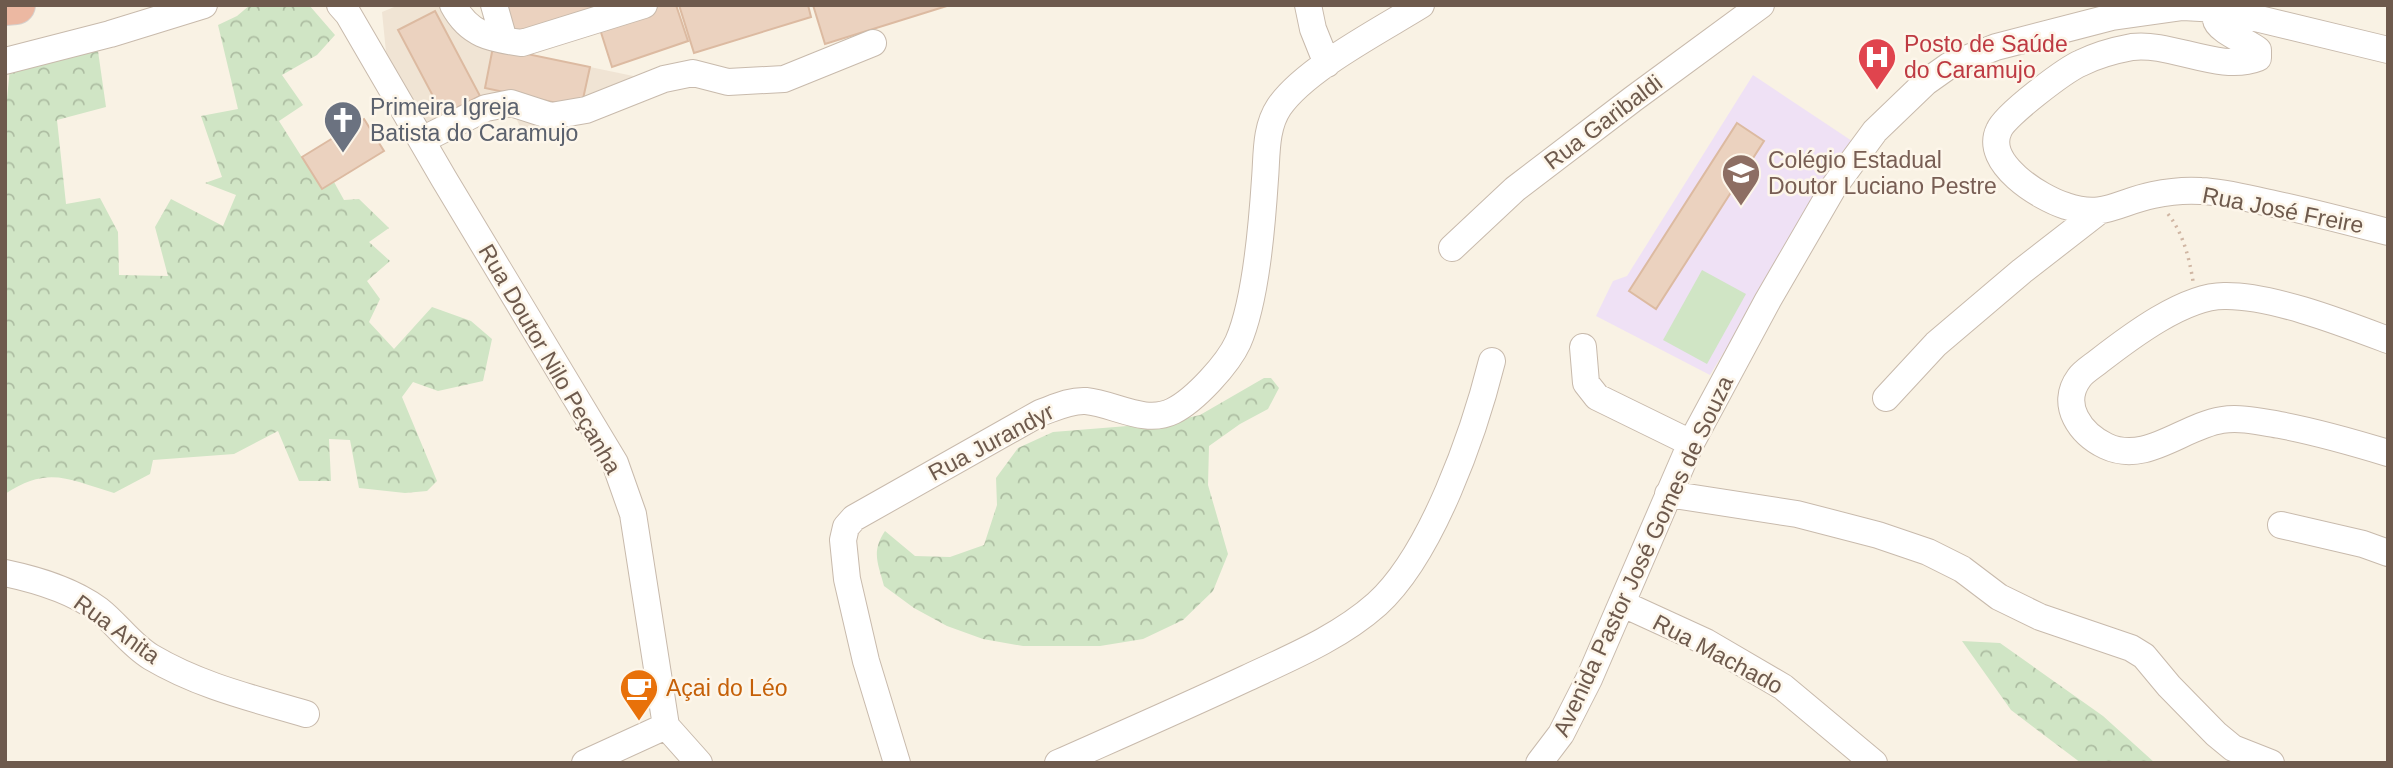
<svg xmlns="http://www.w3.org/2000/svg" width="2393" height="768" font-family="Arial,sans-serif">
  <style>
    .residential { fill: #f0e4d4 }
    .education { fill: #efe1f5 }
    .forest { fill: url(#forest-crowns) }
    .pitch { fill: #d0e5c5 }
    .building { fill: #ebd2bf; stroke: #dcbaa1; stroke-width: 2 }
    .lines { fill: none; stroke-linecap: round; stroke-linejoin: round }
    .minor-casing { stroke: #c8baac; stroke-width: 28 }
    .highway-casing { stroke: #d6d1cd; stroke-width: 40 }
    .path { stroke: #d0b6a3; stroke-width: 3.5; stroke-dasharray: 2 5; stroke-linecap: butt }
    .minor { stroke: #fff; stroke-width: 26 }
    .highway { stroke: #ecb8a2; stroke-width: 38 }
    .labels { text-anchor: middle; stroke-width: 5; stroke-linejoin: round; paint-order: stroke }
    .health-label { font-size: 23px; fill: #be3a42; stroke: #fdf6ea; text-anchor: start }
    .worship-label { font-size: 23px; fill: #5b616d; stroke: #fdf6ea; text-anchor: start }
    .street-label { font-size: 23px; fill: #6e5a4d; stroke: #fdf6ea }
    .education-label { font-size: 23px; fill: #785e54; stroke: #fdf6ea; text-anchor: start }
    .food-label { font-size: 23px; fill: #c56008; stroke: #fdf6ea; text-anchor: start }
  </style>
  <defs>
    <pattern id="forest-crowns" width="20" height="18" patternUnits="userSpaceOnUse" patternTransform="scale(1.75)"><rect width="20" height="18" fill="#d0e5c5"/><path d="M2 6a3 3 0 1 1 6 0M12 15a3 3 0 1 1 6 0" fill="none" stroke="#adbda2"/></pattern>
  </defs>
  <rect width="100%" height="100%" fill="#f9f2e4"/>
  <!-- residential -->
  <path class="residential" d="M399,5H441L493,47L485,88L581,107L590,67L667,83L528,144L510,105L433,140L386,52L382,12Z"/>
  <!-- education -->
  <path class="education" d="M1753,75L1852,141L1710,375L1596,316L1613,281L1627,276Z"/>
  <!-- forest -->
  <path class="forest" d="M250,5H309L335,35L317,55L282,75L303,105L279,121L322,189L334,182L344,200L359,199L389,228L369,242L390,261L367,281L380,299L369,322L394,349L432,307L471,321L492,339L483,381L438,391L413,382L402,397L437,481L427,491L405,493L359,488L350,440L329,439L331,481H299L278,431L234,454L153,460L150,474L114,493C69,480 49,465 5,494V121L10,67L97,44L106,107L57,120L66,204L100,198L118,232L119,275L168,276L155,227L171,199L223,226L236,195L205,183L222,177L201,116L238,109L218,25L237,16Z
    M1264,378H1271L1279,388L1268,409L1240,424L1209,446L1208,485L1228,554L1213,591L1183,620L1143,639L1100,646H1023L983,639L947,626L914,608L884,586C878,563 871,552 885,531L915,556L950,557L984,545L997,505L996,478L1018,448L1053,432L1165,423L1200,415Z
    M1962,641L2000,643L2103,716L2155,763H2081L2011,710Z"/>
  <!-- pitch -->
  <path class="pitch" d="M1702,270L1746,294L1707,364L1663,340Z"/>
  <!-- building -->
  <path class="building" d="M506,5H630L518,41Z
    M651,5H676L688,41L612,67L598,23Z
    M679,5H808L811,17L694,53Z
    M813,5H950L825,44Z
    M435,11L480,96L443,115L398,30Z
    M493,47L590,67L581,108L485,88Z
    M364,119L384,151L322,189L302,157Z
    M1737,123L1764,141L1656,309L1629,291Z"/>
  <g class="lines">
    <!-- minor casing -->
    <g class="minor-casing">
      <path id="minor" d="M340,5L348,14L444,179L615,463L633,514L666,726L699,763
        M453,5C469,35 491,39 522,43L644,5
        M494,5L504,40
        M1308,5L1313,29L1327,64
        M2218,9C2217,12 2215,16 2216,20C2217,30 2250,43 2258,50V58C2220,73 2171,42 2132,47C2116,50 2095,56 2081,63C2065,70 2005,115 1999,130C1983,163 2040,198 2066,206C2104,219 2118,202 2153,195C2167,192 2186,190 2201,191C2225,192 2250,199 2274,204C2312,212 2350,222 2388,232
        M5,61L110,34L204,5
        M422,140L486,108L511,103L551,116L586,110L664,79L693,73L728,82L784,79L873,43
        M1452,248L1515,189L1633,99L1761,5
        M2388,340C2343,323 2271,295 2224,296C2184,296 2130,337 2099,361C2093,366 2083,372 2079,378C2059,405 2081,434 2106,446C2146,465 2183,426 2222,420C2241,417 2261,422 2280,425C2317,432 2352,442 2388,453
        M1583,347L1586,383L1597,397L1691,443
        M1886,398L1936,344L2022,271L2098,212
        M1668,494L1797,514L1878,535L1928,552L1962,569L1999,597L2040,617L2131,648L2144,656L2169,686L2216,734L2233,748L2271,763
        M2281,525L2363,544L2388,553
        M5,573C38,580 72,590 99,610C117,624 131,645 151,657C200,686 252,698 306,714
        M1623,604L1706,642L1783,687L1874,763
        M585,763L666,726
        M897,763L866,661L847,579L843,540L846,527L854,518L1040,413C1054,408 1070,400 1086,401C1115,404 1145,425 1173,411C1195,400 1228,364 1238,342C1256,301 1262,225 1265,179C1267,155 1265,128 1279,107C1305,69 1381,30 1421,5
        M1058,763C1121,735 1185,707 1247,678C1292,657 1340,637 1377,604C1432,554 1474,433 1492,361
        M1539,763L1561,734L1589,679L1691,443L1768,300L1833,188L1875,131L1926,82L1950,65L1996,47L2112,17L2183,7L2218,9L2388,50"/>
    </g>
    <!-- highway casing -->
    <g class="highway-casing">
      <path id="highway" d="M5,6L16,5"/>
    </g>
    <!-- path -->
    <path class="path" d="M2168,214C2183,233 2189,257 2193,281"/>
    <!-- minor -->
    <use href="#minor" class="minor"/>
    <!-- highway -->
    <use href="#highway" class="highway"/>
  </g>
  <!-- icons -->
  <defs>
    <g id="hospital-pin" transform="scale(2.0125)"><path d="M0 17L-7.5 6A9.5 9.5 0 1 1 7.5 6Z" fill="#e0444e" stroke="#fdf6ea"/><path d="M-5-5h3v3.5h4V-5h3V5h-3V1.5h-4V5h-3Z" fill="#fff"/></g>
    <g id="church-pin" transform="scale(2.0125)"><path d="M0 17L-7.5 6A9.5 9.5 0 1 1 7.5 6Z" fill="#6b7280" stroke="#fdf6ea"/><path d="M-1.2-6h2.4v3.5h3.3v2.4h-3.3V6h-2.4V-.1h-3.3v-2.4h3.3Z" fill="#fff"/></g>
    <g id="school-pin" transform="scale(2.0125)"><path d="M0 17L-7.5 6A9.5 9.5 0 1 1 7.5 6Z" fill="#8d6e63" stroke="#fdf6ea"/><path d="M0-5L7-2L0 1L-7-2ZM-4 1L0 2.5L4 1V4Q0 6-4 4Z" fill="#fff"/></g>
    <g id="cafe-pin" transform="scale(2.0125)"><path d="M0 17L-7.5 6A9.5 9.5 0 1 1 7.5 6Z" fill="#e8710a" stroke="#fdf6ea"/><path d="M-5.5-4.5H6V0H3Q3 3.5 0 3.5H-2.5Q-5.5 3.5-5.5 0ZM3-3.2v2h1.7v-2ZM-6 4.5H4V6H-6Z" fill="#fff"/></g>
  </defs>
  <g fill-rule="evenodd">
    <use href="#hospital-pin" x="1877" y="57"/>
    <use href="#church-pin" x="343" y="120"/>
    <use href="#school-pin" x="1741" y="173"/>
    <use href="#cafe-pin" x="639" y="688"/>
  </g>
  <g class="labels">
    <!-- health labels -->
    <g class="health-label">
      <text x="1904" y="52">Posto de Saúde<tspan x="1904" dy="26">do Caramujo</tspan></text>
    </g>
    <!-- worship labels -->
    <g class="worship-label">
      <text x="370" y="115">Primeira Igreja<tspan x="370" dy="26">Batista do Caramujo</tspan></text>
    </g>
    <!-- street labels -->
    <g class="street-label">
      <text transform="translate(1603 122) rotate(-37)" y="8">Rua Garibaldi</text>
      <text transform="translate(2283 210) rotate(11)" y="8">Rua José Freire</text>
      <text transform="translate(550 359) rotate(60)" y="8">Rua Doutor Nilo Peçanha</text>
      <text transform="translate(991 442) rotate(-28)" y="8">Rua Jurandyr</text>
      <text transform="translate(1643 556) rotate(-65)" y="8">Avenida Pastor José Gomes de Souza</text>
      <text transform="translate(117 629) rotate(36)" y="8">Rua Anita</text>
      <text transform="translate(1718 654) rotate(28)" y="8">Rua Machado</text>
    </g>
    <!-- education labels -->
    <g class="education-label">
      <text x="1768" y="168">Colégio Estadual<tspan x="1768" dy="26">Doutor Luciano Pestre</tspan></text>
    </g>
    <!-- food labels -->
    <g class="food-label">
      <text x="666" y="696">Açai do Léo</text>
    </g>
  </g>
  <!-- border -->
  <rect width="2393" height="768" fill="none" stroke="#6e5a4d" stroke-width="14"/>
</svg>
